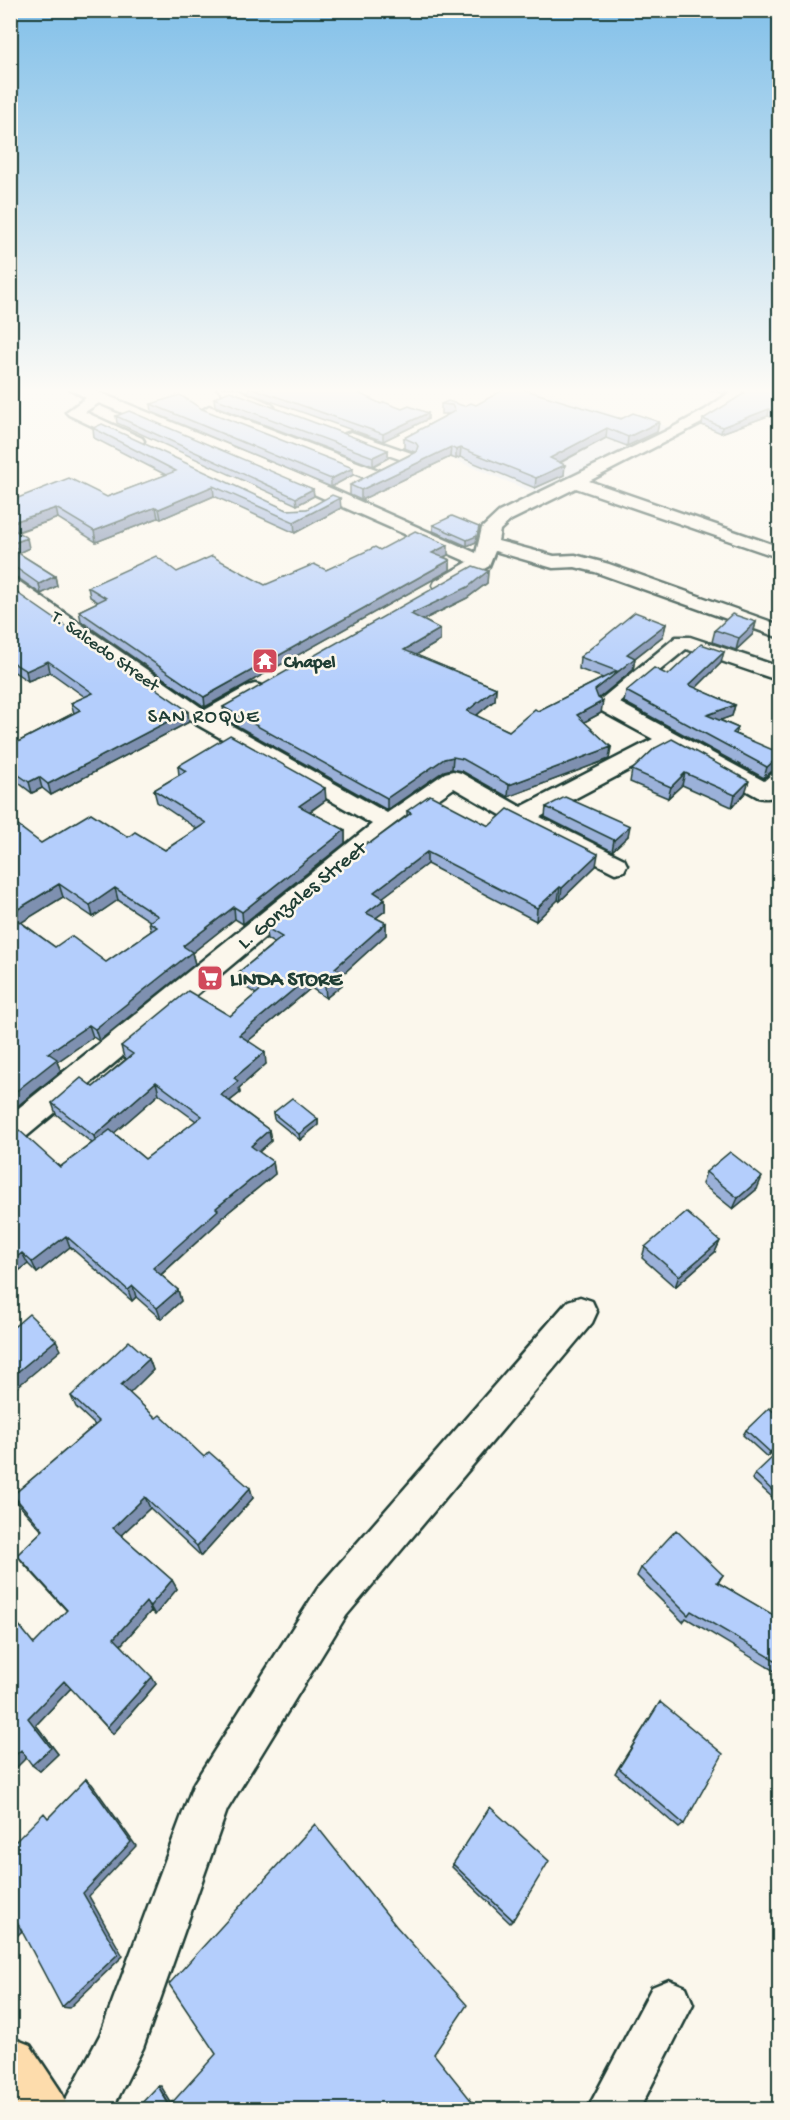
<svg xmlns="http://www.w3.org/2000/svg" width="790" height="2120" font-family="'Gochi Hand',sans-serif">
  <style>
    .built { fill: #e6ebf1 }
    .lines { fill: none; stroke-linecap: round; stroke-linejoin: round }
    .minor-casing { stroke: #1f3d34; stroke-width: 5 }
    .major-casing { stroke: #1f3d34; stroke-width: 5 }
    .minor { fill: #fbf7ec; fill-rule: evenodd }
    .major { fill: #fddcac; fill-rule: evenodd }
    .wall { fill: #9bb1d9; stroke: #1f3d34; stroke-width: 1.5; fill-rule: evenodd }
    .shaded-wall { fill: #7e90b0; stroke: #1f3d34; stroke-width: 1.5 }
    .building { fill: #b4cefc; stroke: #1f3d34; stroke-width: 1.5 }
    .labels { text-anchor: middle; stroke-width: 5; stroke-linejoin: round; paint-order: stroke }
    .far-street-label { font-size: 18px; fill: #1f3d34; stroke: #fbf7ec }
    .far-poi-label { font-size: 18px; font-weight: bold; fill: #1f3d34; stroke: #fbf7ec; text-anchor: start }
    .far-quarter-label { font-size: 20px; letter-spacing: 1.5px; fill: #1f3d34; stroke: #fbf7ec }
    .street-label { font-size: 21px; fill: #1f3d34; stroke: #fbf7ec }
    .poi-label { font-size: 21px; font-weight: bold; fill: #1f3d34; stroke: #fbf7ec; text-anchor: start }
  </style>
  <rect width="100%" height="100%" fill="#fbf7ec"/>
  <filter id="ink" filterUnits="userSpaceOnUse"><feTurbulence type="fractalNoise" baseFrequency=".0167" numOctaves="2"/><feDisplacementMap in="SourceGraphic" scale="12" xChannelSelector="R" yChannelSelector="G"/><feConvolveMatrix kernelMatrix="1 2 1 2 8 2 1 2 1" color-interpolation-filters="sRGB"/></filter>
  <g filter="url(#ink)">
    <!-- built -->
    <path class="built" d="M539,388L624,418L633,414L669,427L540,495L416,444Z"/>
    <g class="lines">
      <!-- minor casing -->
      <g class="minor-casing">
        <path id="minor" d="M69,388H89L103,394L294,472L476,553L482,528L499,512L666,431L705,410L736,388H753L715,416L589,481L780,547V558L576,488L511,520L500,530L498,541L554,556L575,555L609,564L780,625V638L595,572L575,567L553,568L495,551L489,566L449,589H435L433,585L435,581L468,562L282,480L99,403L85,412L142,438L144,441L142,444H130L69,415L66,412L86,398Z
          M217,388H235L271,404L274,407L271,410C259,413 225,398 217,388Z
          M209,406L381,471L383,475L375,480L369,479L204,414L201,411Z
          M351,432L414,454L416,457L408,462L345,440L343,437L345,434Z
          M10,578L17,580L205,710L248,686L255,684L262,686L266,690L262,694L220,719L387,813L445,773L453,771L461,773L521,807L653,739L598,709L595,704L676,637H690L780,667V681L686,649L620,703L764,781L772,774L780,772V792C772,799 767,799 758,797L670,748L540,817L624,859L627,865L624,871L615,873L513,822L454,788L396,828L21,1141L10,1144V1115L372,824L196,724L10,593Z
          M580,1297L592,1301L597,1312L592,1323L346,1616L227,1810L143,2048L112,2110H60L100,2035L194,1783L318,1588L568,1301Z
          M669,1980L686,1987L693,2004L639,2110H587L652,1987Z"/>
      </g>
      <!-- major casing -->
      <g class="major-casing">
        <path id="major" d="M10,2037L30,2045L60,2090L69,2110H10Z"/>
      </g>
      <!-- minor -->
      <use href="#minor" class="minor"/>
      <!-- major -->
      <use href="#major" class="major"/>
    </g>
    <!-- wall -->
    <path class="wall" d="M248,388H348L381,404L402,409L428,413V419L383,441L248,393Z
      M704,388H733L724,394Z
      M780,388V416L775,418L768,416L721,433L702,425L703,419L743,395V392Z
      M214,398L388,450V458L373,466L215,406Z
      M151,404L202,409L353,475L331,487L152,412Z
      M441,404L464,406L476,405L659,422L657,432L627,446L606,438L560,463L564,475L535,488L460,457L456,459L450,457L361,500L350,495V485L415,452L404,448V438L449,414H441Z
      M116,416L313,489L314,496L297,505L117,423Z
      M93,428L287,510L341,508L295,533L214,496L161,519L158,518L96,542L58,518L18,532L29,548L18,553L55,576L57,586L41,594L18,578L11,576L10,501L107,497L166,475L94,438Z
      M433,525L479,527L476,542L467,546L433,531Z
      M380,550L448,555L444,557L450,560V570L205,707L81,621L79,611L98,602L90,597L88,587L177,572L265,585L326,570Z
      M488,571L487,583L467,598L423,620L440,629V641L416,655L496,688L495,700L476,716L509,731L538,711L603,678L579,669L580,657L666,624L663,636L635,658L633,670L598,698L601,713L584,722L611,747L609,759L508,797L462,771L452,769L444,771L387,810L225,719L223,707Z
      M10,588L189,722L51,795L42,788L32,793L11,777L10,746L74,713L71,703L85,697L50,672L28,681L10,669Z
      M756,622L753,634L736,650L712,642L715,630Z
      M721,663L695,688L735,705L732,716L720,720L738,728L736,734L771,772L764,778L624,702L626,691L668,675Z
      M655,748L745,793L732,807L682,785L668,798L630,782L632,770Z
      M178,766L326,800L310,812L345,830V843L243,924L235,919L192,953L195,964L99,1041L93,1037L57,1062L61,1071L10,1112V830L41,843L128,837L165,850L197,829L157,802L154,790L179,775ZM63,897L93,917L118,900L150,921L149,922L151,931L106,962L55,947L21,922Z
      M546,807L628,836L612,851L545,817Z
      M407,811L489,826L596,866L560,901L558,900L536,921L427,864L383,897L385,899V911L376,918L386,923V935L342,975V985L326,998L311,988L248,1041L266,1064L239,1088L240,1093L230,1101L269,1130L271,1141L259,1152L273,1162L275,1174L220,1219V1221L161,1275L178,1290L181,1301L161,1319L136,1297L132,1301L70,1247L37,1273L28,1264L10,1277V1132L60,1167L92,1143L56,1114L52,1103L93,1087L126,1059L124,1058L121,1046L230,1016L256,994L241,984L239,972L274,943L267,939L265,927L370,843L407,815ZM159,1094L196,1121L145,1159L114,1133Z
      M273,1113L318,1119V1125L300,1140L274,1119Z
      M706,1172L757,1189L733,1209L702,1184Z
      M720,1241L715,1252L675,1287L642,1258L645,1247Z
      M149,1359L153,1370L129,1393L156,1418L204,1457L250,1488L253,1498L201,1556L150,1508L121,1535L172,1580L177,1589L155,1615L151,1611L121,1645L156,1684L113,1734L71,1688L36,1725L58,1754L40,1771L27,1758L35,1644L67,1611L24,1564L17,1555L42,1531L20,1506L13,1495L95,1425L76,1407L71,1396Z
      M780,1417V1445L767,1457L743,1435L746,1430Z
      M780,1458V1489L772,1497L752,1479L755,1474Z
      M641,1568L723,1575L718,1583L780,1619V1668L776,1672L686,1618L683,1622L637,1576Z
      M660,1702L684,1824L679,1828L615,1773Z
      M453,1864L513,1920L510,1923L452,1867Z"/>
    <!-- shaded-wall -->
    <path class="shaded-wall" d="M725,388H733L724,394Z
      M769,409L768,416L721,433L722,427Z
      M780,410V416L775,418L777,412Z
      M428,413V419L383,441V434Z
      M659,422L657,432L627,446L628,437Z
      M607,428L606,438L549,468L550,458Z
      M451,447L450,457L361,500V490Z
      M461,448L460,457L456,459V450Z
      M388,450V458L373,466V457Z
      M565,465L564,475L535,488L536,478Z
      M353,468V475L331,487V479Z
      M213,486L214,496L161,519L159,509Z
      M313,489L314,496L297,505L296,498Z
      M340,498L341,508L295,533L294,522Z
      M156,507L158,518L96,542L94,531Z
      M56,508L58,518L10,534V523Z
      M479,527L476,542L467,546V540Z
      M27,538L29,548L18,553L15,559L11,544Z
      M448,545V555L431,563L432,553Z
      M450,560V570L205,707L204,697Z
      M488,571L487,583L467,598L410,626L411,614Z
      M55,576L57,586L41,594L39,584Z
      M756,622L753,634L736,650L739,638Z
      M666,624L663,636L635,658L633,670L594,702L595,690L625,666L627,654Z
      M440,629V641L404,662V650Z
      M724,652L721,663L687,697L689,685Z
      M48,661L50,672L28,681L26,671Z
      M496,688L495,700L467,723V711Z
      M603,701L601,713L575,727L577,715Z
      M735,705L732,716L704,726L707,715Z
      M188,711L189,722L51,795L48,784Z
      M611,747L609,759L508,797L509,785Z
      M453,757L452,769L444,771L387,810V798L444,759Z
      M775,760H780V771L771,772L764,778L767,767Z
      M685,773L682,785L668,798L671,787Z
      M39,777L42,788L32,793L29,782Z
      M749,781L745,793L732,807L735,795Z
      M325,788L326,800L300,818L299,806Z
      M630,826L628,836L612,851L614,840Z
      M345,830V843L243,924L242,912Z
      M427,852V864L374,904V892Z
      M598,854L596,866L560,901L562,888Z
      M59,884L63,897L14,927L10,914Z
      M560,887L558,900L536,921L537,908Z
      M115,888L118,900L93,917L90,905Z
      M385,899V911L366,925V913Z
      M234,907L235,919L192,953L195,964L99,1041L95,1029L183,946Z
      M386,923V935L342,975V985L326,998L325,986L335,968Z
      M310,976L311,988L241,1047L239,1035Z
      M89,1025L93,1037L57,1062L61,1071L10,1112V1096L48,1053Z
      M265,1052L266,1064L239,1088L240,1093L223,1106L221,1095L234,1078Z
      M156,1082L159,1094L97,1148L94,1136Z
      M318,1119V1125L300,1140L299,1134Z
      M269,1130L271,1141L253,1157L251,1146Z
      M273,1162L275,1174L220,1219V1221L156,1279L153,1268L216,1208Z
      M762,1177L757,1189L733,1209L738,1198Z
      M66,1236L70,1247L37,1273L32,1262Z
      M720,1241L715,1252L675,1287L679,1276Z
      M22,1253L28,1264L10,1277V1262Z
      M133,1286L136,1297L132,1301L128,1290Z
      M178,1290L181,1301L161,1319L157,1308Z
      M56,1340L61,1350L10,1393V1378Z
      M149,1359L153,1370L126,1397L121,1385Z
      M780,1443V1445L767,1457L770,1452Z
      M250,1488L253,1498L201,1556L197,1546Z
      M145,1497L150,1508L118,1538L113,1528Z
      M172,1580L177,1589L155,1615L150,1606Z
      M146,1602L151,1611L120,1646L114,1638Z
      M152,1677L156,1684L113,1734L107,1727Z
      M64,1681L71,1688L36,1725L58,1754L40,1771L32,1765L28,1718Z
      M21,1750L28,1756L10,1774V1760Z
      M86,1779L92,1784L136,1846L89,1896L123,1956L69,2008L62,2007L83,1893Z
      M18,1924L26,1927L10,1943V1932Z
      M158,2086H161L175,2109H172Z"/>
    <!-- building -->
    <path class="building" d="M252,388H348L381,404L384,402L402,409L409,406L428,413L383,434Z
      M507,388H519L621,419L633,413L659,422L628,437L607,428L550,458L565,465L536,478L461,448L456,450L451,447L361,490L350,485L416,452L418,446L416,443L404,438L455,411L452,405L441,404L448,401L464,406L471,403L476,405Z
      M749,388H780V410L777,412L769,409L722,427L703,419L745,393L743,392Z
      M230,391L388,450L373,457L214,398Z
      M180,395L202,409L353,468L331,479L151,404Z
      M129,411L313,489L296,498L116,416Z
      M102,424L287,510L307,509L332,495L340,498L294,522L213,486L159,509L156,507L94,531L56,508L10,523V501L69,478L107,497L176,471L93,428Z
      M452,516L479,527L477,536L467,540L433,525Z
      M10,527L27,538L11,544L16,548L12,549L55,576L39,584L16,568L10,566Z
      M415,531L448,545L432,553L450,560L204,697L79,611L106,598L88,587L156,556L177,572L212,556L265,585L314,564L326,570L375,547L380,550Z
      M473,566L488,571L468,587L411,614L440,629L404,650L496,688L467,711L509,731L535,709L538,711L617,671L580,657L635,612L666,624L627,654L635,658L595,690L598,698L603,701L577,715L611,747L509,785L463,759L453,757L444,759L387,798L223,707Z
      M10,588L188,711L48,784L39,777L29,782L10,769V765L18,761L10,756V746L80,710L71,703L93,693L48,661L26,671L10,661Z
      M732,614L756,622L739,638L715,630Z
      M701,644L724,652L689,685L735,705L707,715L738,728L733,733L780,753V760H775L767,767L626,691L654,668L668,675Z
      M230,735L325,788L299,806L345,830L242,912L234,907L183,946L192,952L95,1029L89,1025L48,1053L57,1059L10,1096V915L55,947L71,936L106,962L157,927L149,922L158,916L115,888L90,905L59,884L10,914V830L18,826L41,843L91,813L128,837L135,832L165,850L206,823L154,790L186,771L178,766Z
      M672,739L749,781L735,795L685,773L671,787L632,770L655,748Z
      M430,795L489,826L508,809L598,854L562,888L560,887L537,908L427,852L374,892L385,899L366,913L386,923L335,968L342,973L325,986L310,976L239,1035L265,1052L234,1078L238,1081L221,1095L269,1130L251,1146L273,1162L216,1208L218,1210L153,1268L178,1290L157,1308L133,1286L128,1290L66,1236L32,1262L22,1253L10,1262V1132L19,1130L60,1167L110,1130L145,1159L202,1116L156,1082L94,1136L52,1103L81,1078L93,1087L133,1054L121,1046L188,991L230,1016L264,987L239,972L282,937L265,927L368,842L370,843L411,813L407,811Z
      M565,797L630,826L614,840L546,807Z
      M292,1098L318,1119L299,1134L273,1113Z
      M730,1152L762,1177L738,1198L706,1172Z
      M686,1212L720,1241L679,1276L645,1247Z
      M29,1314L56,1340L10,1378V1322L15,1326Z
      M129,1341L149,1359L121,1385L156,1418L160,1415L204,1457L209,1452L250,1488L197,1546L145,1497L113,1528L172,1580L150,1606L146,1602L114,1638L152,1677L107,1727L64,1681L28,1718L51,1748L32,1765L21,1750L10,1760V1614L34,1644L67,1610L17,1555L43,1530L13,1495L99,1422L71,1396Z
      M769,1408L780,1417V1443L770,1452L746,1430Z
      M776,1454L780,1458V1488L775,1493L755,1474Z
      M676,1530L723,1575L717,1582L780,1619V1663L691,1611L688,1615L641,1568Z
      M660,1702L723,1754L684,1824L619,1768Z
      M86,1779L131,1842L83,1893L118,1954L62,2007L18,1924L10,1932V1847L44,1813L48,1818Z
      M490,1807L549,1861L513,1920L453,1864Z
      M315,1824L396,1926L467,2005L434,2054L478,2109H171L169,2106L216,2054L169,1984Z
      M158,2086L171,2109H136Z"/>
  </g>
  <!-- sky -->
  <linearGradient id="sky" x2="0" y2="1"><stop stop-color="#82c0e9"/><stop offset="0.57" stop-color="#fdfbf6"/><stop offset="1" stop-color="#fdfbf6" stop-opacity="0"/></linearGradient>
  <rect width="790" height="685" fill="url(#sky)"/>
  <!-- icons -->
  <defs>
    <g id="temple-square" transform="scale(1.35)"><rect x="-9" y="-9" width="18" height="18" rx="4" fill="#d1495b" stroke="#fbf7ec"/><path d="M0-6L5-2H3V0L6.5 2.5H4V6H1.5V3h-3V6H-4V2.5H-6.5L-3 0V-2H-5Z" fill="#fff"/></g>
    <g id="supermarket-square" transform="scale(1.35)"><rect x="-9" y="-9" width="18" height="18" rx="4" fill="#d1495b" stroke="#fbf7ec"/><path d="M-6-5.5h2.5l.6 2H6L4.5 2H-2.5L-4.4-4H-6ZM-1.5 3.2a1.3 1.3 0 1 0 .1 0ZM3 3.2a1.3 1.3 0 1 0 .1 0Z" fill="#fff"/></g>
  </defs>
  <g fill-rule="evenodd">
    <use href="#temple-square" x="265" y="661"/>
    <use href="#supermarket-square" x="210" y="978"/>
  </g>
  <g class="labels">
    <!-- far-street labels -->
    <g class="far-street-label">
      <text transform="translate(106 650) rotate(35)" y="6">T. Salcedo Street</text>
    </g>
    <!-- far-poi labels -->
    <g class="far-poi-label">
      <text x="284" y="667">Chapel</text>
    </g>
    <!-- far-quarter labels -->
    <g class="far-quarter-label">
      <text x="204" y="722">SAN ROQUE</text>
    </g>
    <!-- street labels -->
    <g class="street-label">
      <text transform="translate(301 894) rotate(-39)" y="7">L. Gonzales Street</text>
    </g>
    <!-- poi labels -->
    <g class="poi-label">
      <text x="230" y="985">LINDA STORE</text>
    </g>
  </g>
  <!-- margin -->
  <rect width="790" height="2120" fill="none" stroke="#fbf7ec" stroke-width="36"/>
  <rect x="18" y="18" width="754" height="2084" fill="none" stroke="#1f3d34" stroke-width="2" filter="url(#ink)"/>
</svg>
